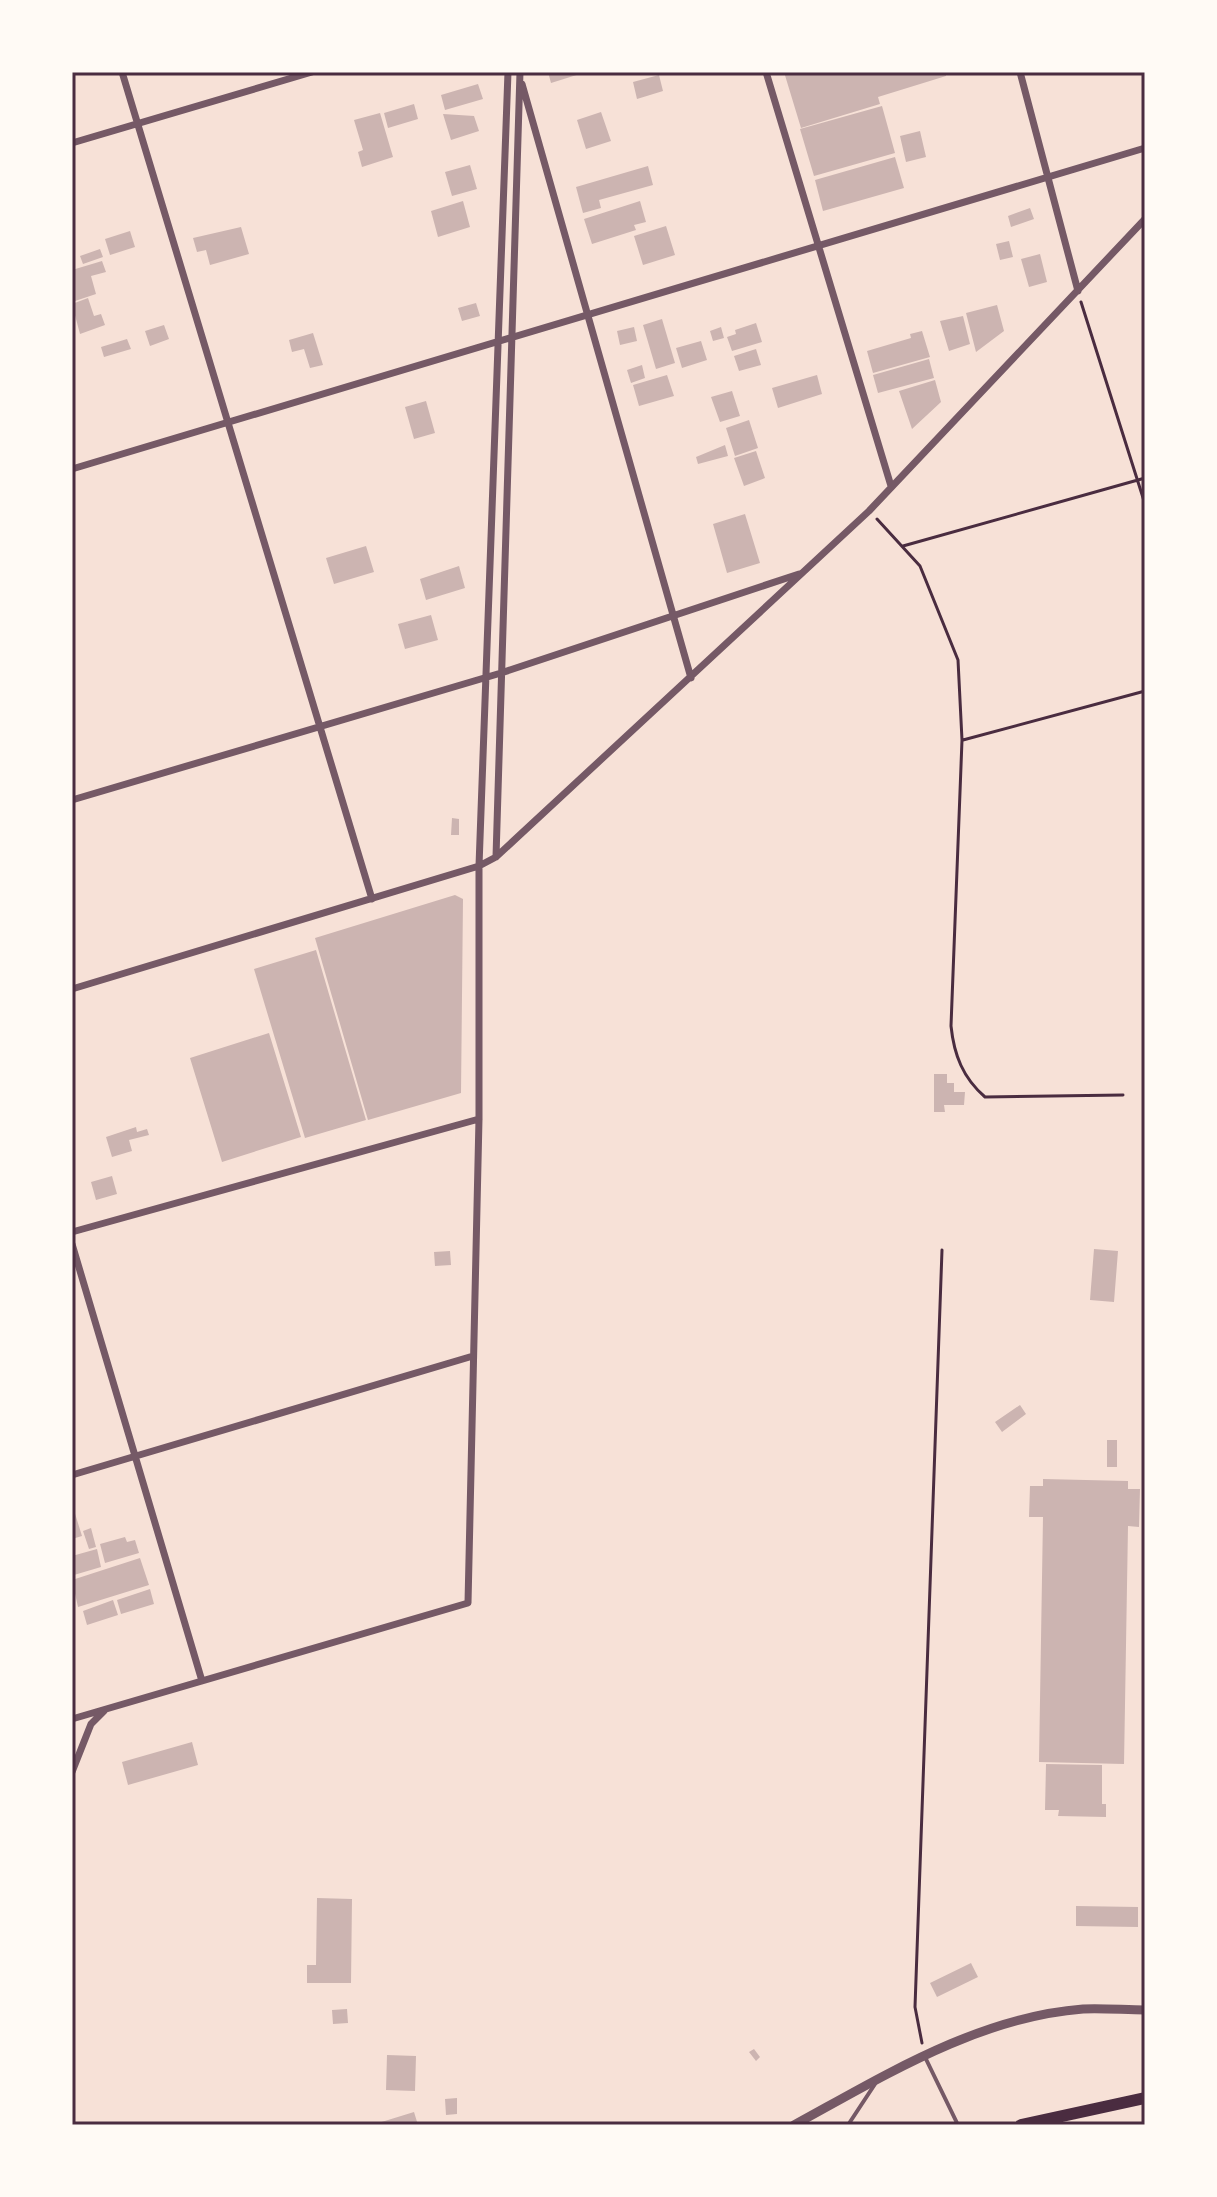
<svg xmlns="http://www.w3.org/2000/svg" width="1217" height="2197" font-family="Spectral,serif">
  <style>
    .building { fill: #ccb4b1 }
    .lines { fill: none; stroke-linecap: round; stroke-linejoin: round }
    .path { stroke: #4a2c40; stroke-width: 3 }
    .service { stroke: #755966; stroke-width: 4 }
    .minor { stroke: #755966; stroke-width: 7 }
    .tertiary { stroke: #755966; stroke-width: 9 }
    .primary { stroke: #4a2c40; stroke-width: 12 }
    .neatline { fill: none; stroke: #4a2c40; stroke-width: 3 }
  </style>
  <rect width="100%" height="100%" fill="#f7e1d7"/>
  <!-- building -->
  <path class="building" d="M548,72H583V73L551,83Z
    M784,72H946V76L878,97L880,104L801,128Z
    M659,75L663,91L637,99L633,82Z
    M478,84L483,99L445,110L441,95Z
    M414,104L418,119L388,128L384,113Z
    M882,106L895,153L814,176L800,129Z
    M601,112L611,141L586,149L577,120Z
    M380,113L393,157L362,167L358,152L363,150L354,120Z
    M443,114L474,116L479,131L451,140Z
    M920,131L926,157L906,162L900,136Z
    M895,157L904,188L823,211L815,180Z
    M470,165L477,189L452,196L445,172Z
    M648,166L653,185L599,200L601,208L583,213L576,187Z
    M463,201L470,227L438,237L431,211Z
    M640,201L646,222L634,225L636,230L592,244L584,219Z
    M1030,208L1034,219L1011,227L1008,216Z
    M666,226L675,255L643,265L634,236Z
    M241,227L249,254L210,265L206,250L197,252L193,238Z
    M130,231L135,247L110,255L105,239Z
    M1009,241L1013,257L1000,260L996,244Z
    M100,249L103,257L83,264L80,256Z
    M1040,254L1047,282L1029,287L1021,259Z
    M102,261L106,272L91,276L96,294L72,302V270Z
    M88,298L94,316L101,314L105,325L80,334L72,304Z
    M476,303L480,316L462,321L458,308Z
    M997,305L1004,331L976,352L966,313Z
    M963,316L970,344L949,351L940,321Z
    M662,319L675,363L656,369L643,325Z
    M756,323L762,342L732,351L727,337L736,334L735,330Z
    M164,325L169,339L150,346L145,331Z
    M634,327L637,341L620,345L617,331Z
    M721,327L724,338L713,341L710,331Z
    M922,331L930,357L873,373L867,351L911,338L910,334Z
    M313,333L323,365L310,368L304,349L292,352L289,340Z
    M127,339L131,349L104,357L101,347Z
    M701,341L707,360L682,368L676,348Z
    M756,349L761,365L739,371L734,356Z
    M929,359L934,378L878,393L873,375Z
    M642,365L645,378L631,383L627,370Z
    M667,375L674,396L639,406L633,385Z
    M817,375L822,394L778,408L772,388Z
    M935,380L941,402L912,429L899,391Z
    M732,391L740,416L720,422L711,397Z
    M426,401L435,433L414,439L405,407Z
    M749,420L758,448L735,456L726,428Z
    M725,445L728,456L698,464L696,457Z
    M756,451L765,478L744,486L734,458Z
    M745,514L760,563L727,573L713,524Z
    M366,546L374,572L334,584L326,558Z
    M459,566L465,588L426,600L420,579Z
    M431,615L438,640L405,649L398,624Z
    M452,818L459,819V835H451Z
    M455,895L463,899L461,1093L368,1120L315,938Z
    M316,950L366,1120L305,1138L254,969Z
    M269,1033L301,1137L222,1162L190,1058Z
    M934,1074H947V1083H954V1092H965L964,1105H944L945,1112H934Z
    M136,1127L137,1132L147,1129L149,1135L129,1140L132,1151L112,1157L106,1137Z
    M112,1176L117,1194L96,1200L91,1182Z
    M1094,1249L1118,1251L1114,1302L1090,1300Z
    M450,1251L451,1265L435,1266L434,1252Z
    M1020,1405L1026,1414L1002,1432L995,1422Z
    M1107,1440H1117V1467H1107Z
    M1043,1479L1128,1481V1489H1140L1139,1527L1128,1526L1124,1764L1039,1762L1043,1517H1029L1030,1486H1043Z
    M72,1504L82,1536L72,1539Z
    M91,1528L96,1547L89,1549L83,1531Z
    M125,1537L127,1542L135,1540L139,1553L105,1563L100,1544Z
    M97,1549L101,1567L74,1575L72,1556Z
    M140,1558L149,1585L78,1607L72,1580Z
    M150,1589L154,1604L121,1614L117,1600Z
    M113,1600L118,1615L87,1625L83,1611Z
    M192,1742L198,1765L128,1785L122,1762Z
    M1046,1764L1102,1765V1804H1106V1817L1058,1816L1059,1810H1045Z
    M317,1898L352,1899L351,1983H307V1965H316Z
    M1076,1906L1138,1907V1927L1076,1926Z
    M971,1963L978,1977L937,1997L930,1983Z
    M347,2009L348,2023L333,2024L332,2010Z
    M754,2049L760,2057L756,2061L749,2052Z
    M387,2055L416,2056L415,2091L386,2090Z
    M457,2098V2114L446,2115L445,2099Z
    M414,2112L418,2125H375V2124Z"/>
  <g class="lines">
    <!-- path -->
    <path class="path" d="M1081,302L1145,504
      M877,519L920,566L958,660L962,740L951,1026C954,1055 963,1078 985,1097L1123,1095
      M903,546L1145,478
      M963,740L1145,691
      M922,2043L915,2007L942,1250"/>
    <!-- service -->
    <path class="service" d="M924,2055L958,2125
      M848,2125L875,2084"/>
    <!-- minor -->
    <path class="minor" d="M122,72L372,899
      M766,72L891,486
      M1020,72L1078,291
      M522,84L691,678
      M72,143L312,72
      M72,469L1145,148
      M72,800L501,673L799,574
      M496,857L520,72
      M72,989L479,866L496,857L869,511L1145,219
      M72,1232L479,1119
      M72,1244L202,1681
      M72,1475L473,1356
      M72,1719L468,1603L479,1119V866L508,72
      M72,1772L91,1724L104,1711"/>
    <!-- tertiary -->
    <path class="tertiary" d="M794,2125C884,2076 978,2017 1083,2009C1104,2008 1125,2010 1145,2010"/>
    <!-- primary -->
    <path class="primary" d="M1021,2125L1145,2098"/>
  </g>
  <!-- border -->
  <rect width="1217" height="2197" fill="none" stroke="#fffaf5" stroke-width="148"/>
  <rect x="74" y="74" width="1069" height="2049" class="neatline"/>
</svg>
